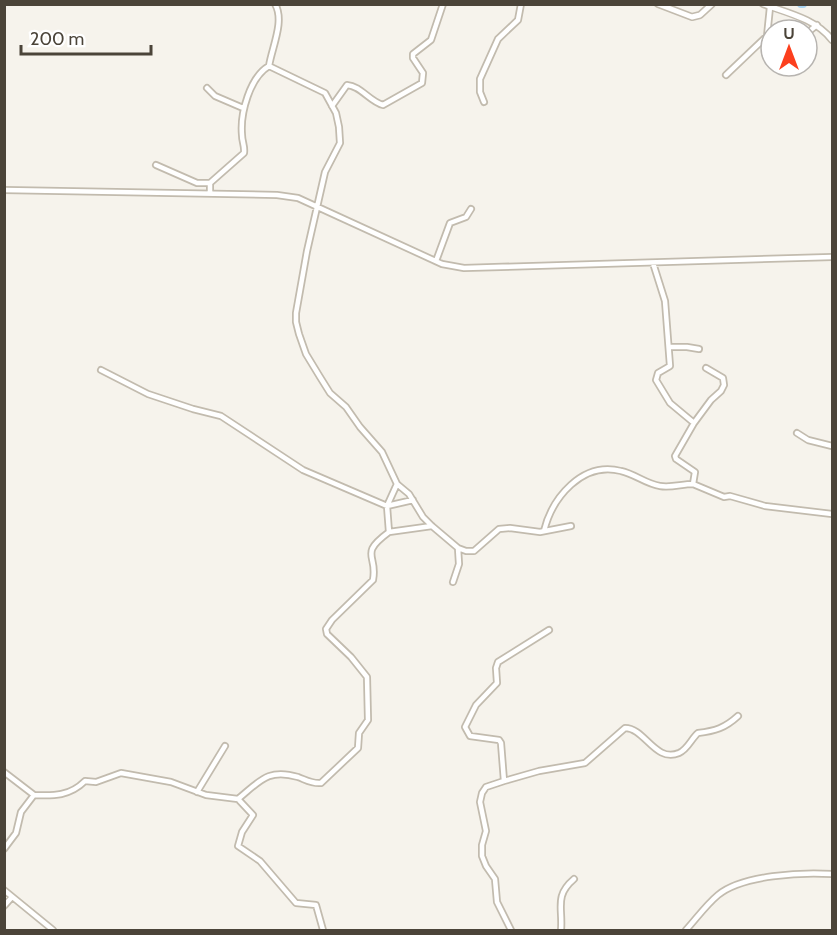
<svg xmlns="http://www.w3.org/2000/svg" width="837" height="935" font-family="Cabin,sans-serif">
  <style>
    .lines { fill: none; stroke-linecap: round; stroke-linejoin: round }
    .river { stroke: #a9d4f2; stroke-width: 8 }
    .minor-casing { stroke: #c2bbae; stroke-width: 8 }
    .tertiary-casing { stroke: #c2bbae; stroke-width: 8 }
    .minor { stroke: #fff; stroke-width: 4.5 }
    .tertiary { stroke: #fff; stroke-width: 5 }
  </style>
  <rect width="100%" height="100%" fill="#f6f3ec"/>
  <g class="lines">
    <!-- river -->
    <path class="river" d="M801,4H803"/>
    <!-- minor casing -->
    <g class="minor-casing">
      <path id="minor" d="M275,4C285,21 272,47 269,66L325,93L336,113L339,127L340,143L325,172L307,251L296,313V322L299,334L306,354L320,377L330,393L346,407L360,427L382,452L397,484L409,494L423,517L432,526L458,548L466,551H474L499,529L510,528L540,532L571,526
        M807,33L817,25
        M726,75L767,36L770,7
        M207,88L215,96L243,108
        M484,102L480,92V79L498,39L518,20L521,4
        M332,106L347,85C361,86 369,101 383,105L422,83L423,73L413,58V54L431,40L443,4
        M156,165L197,183H210
        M4,190L277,195L298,198L442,264L464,268L832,257
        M210,193V183L244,153C245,146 242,142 242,135C240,113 250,77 269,66
        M436,261L450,223L466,217L471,209
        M653,263L665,301L670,366L658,373L656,380L670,403L694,423L675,456L676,459L695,472L693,484L724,497L730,496L765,506L832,514
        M669,347H687L699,349
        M101,370L148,394L193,409L221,416L303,470L387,506L413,500
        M694,423L711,400L721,391L724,385L723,378L706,368
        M797,433L808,440L832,446
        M544,531C552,498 582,461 621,471C635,474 646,484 660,486C671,488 682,484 693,484
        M389,532L432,526
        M453,582L459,564L458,548
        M4,772L34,795C54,796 70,796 85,781L96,782L121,773L171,782L206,795L238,799L253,815L242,832L238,846L260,861L296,903L316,905L323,930
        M504,781L539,771L585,763L625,728C645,728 655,763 679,753C688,749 691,739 698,733C715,731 725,728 738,716
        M197,792L225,746
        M238,799C260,781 268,768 298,777C306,780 312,784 321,783L358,748L359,733L368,720L367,677L351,657L327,634L326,629L332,620L373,580C378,554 358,555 389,532L387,506L397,484
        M4,849L16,833L21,812L34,795
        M4,890L53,930
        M4,906L12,897
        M511,930L497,902L495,879L486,866L482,856V845L486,831L480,802L482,793L486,787L504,781L501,743L499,740L470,736L465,727L476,705L497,683L496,668L498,662L549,630
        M561,930C563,908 554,896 574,879
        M686,930C696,919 706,905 718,895C742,875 802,872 832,874"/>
    </g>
    <!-- tertiary casing -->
    <g class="tertiary-casing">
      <path id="tertiary" d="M658,4L692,17L700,15L712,4
        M763,4C788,13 816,19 832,40"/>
    </g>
    <!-- minor -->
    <use href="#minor" class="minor"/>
    <!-- tertiary -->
    <use href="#tertiary" class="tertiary"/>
  </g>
  <!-- border -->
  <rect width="837" height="935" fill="none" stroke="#4b4439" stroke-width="12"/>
  <!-- north arrow -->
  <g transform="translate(789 48)"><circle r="28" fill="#ffffff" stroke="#b7b4b0" stroke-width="1.5"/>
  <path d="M0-4.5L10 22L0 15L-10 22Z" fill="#fc3f1d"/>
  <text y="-9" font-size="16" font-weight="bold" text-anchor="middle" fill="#4b4439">U</text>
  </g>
  <!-- scale -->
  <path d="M21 45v9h130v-9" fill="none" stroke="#4b4439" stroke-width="3"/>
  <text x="30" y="45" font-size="18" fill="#4b4439" stroke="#ffffff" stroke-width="4.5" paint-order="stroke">200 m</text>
</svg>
